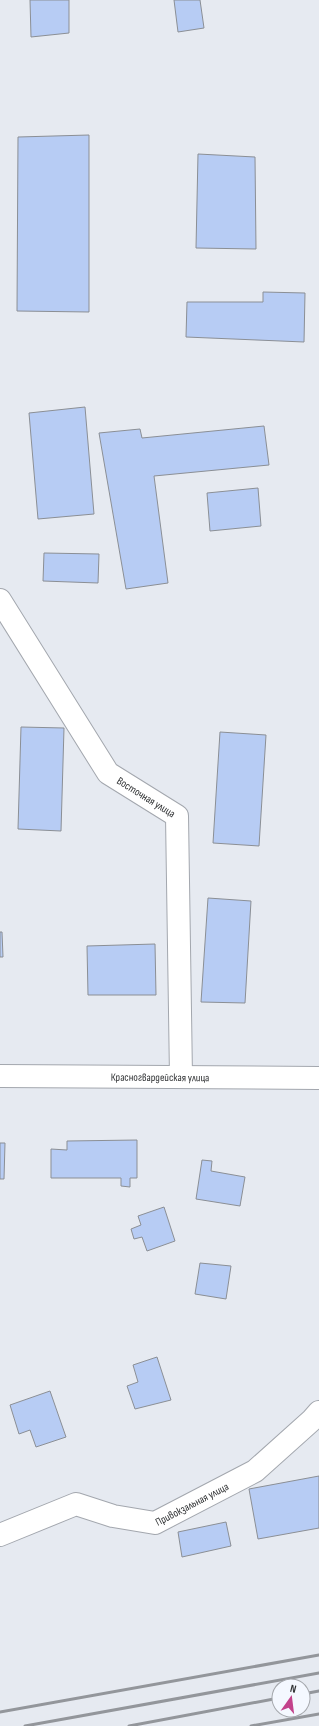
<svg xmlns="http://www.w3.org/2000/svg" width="319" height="1726" font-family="'Sofia Sans Condensed',sans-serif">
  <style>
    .building { fill: #b7ccf4; stroke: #8b8f95 }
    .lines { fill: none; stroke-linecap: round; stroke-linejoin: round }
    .minor-casing { stroke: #a3a7ae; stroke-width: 24 }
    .tertiary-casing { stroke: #a3a7ae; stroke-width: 24 }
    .minor { stroke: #fff; stroke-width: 22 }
    .tertiary { stroke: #fff; stroke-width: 22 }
    .rail { stroke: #93969b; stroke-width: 3 }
    .labels { text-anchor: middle; stroke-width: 3; stroke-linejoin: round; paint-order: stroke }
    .street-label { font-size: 11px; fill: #2f3133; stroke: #f4f8ff }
  </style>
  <rect width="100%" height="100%" fill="#e6eaf1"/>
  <!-- building -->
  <path class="building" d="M30,0H69V33L31,37Z
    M174,0H200L204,28L178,32Z
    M89,135V312L17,311L18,137Z
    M198,154L255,157L256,249L196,248Z
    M263,292L305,293L304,342L186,337L187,302H263Z
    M85,407L94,514L38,519L29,413Z
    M264,426L269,465L154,476L168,583L126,589L99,433L140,429L142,438Z
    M258,488L261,526L210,531L207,493Z
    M44,553L99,554L98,583L43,581Z
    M21,727L64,728L61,831L18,829Z
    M220,732L266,735L259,846L213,843Z
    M208,898L251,901L245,1003L201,1002Z
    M0,932H2L3,957H0Z
    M155,944L156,995H88L87,946Z
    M137,1140V1178H130V1187L121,1186V1178H51V1149L67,1150V1141Z
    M0,1143H5L4,1179H0Z
    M202,1160L212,1161L211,1171L245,1177L240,1206L196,1199Z
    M164,1207L175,1241L147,1251L142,1237L134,1239L131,1229L141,1225L138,1216Z
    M200,1263L231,1266L226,1299L195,1294Z
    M157,1357L171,1400L135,1409L127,1386L138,1382L133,1365Z
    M50,1391L66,1437L36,1447L30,1430L19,1434L10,1405Z
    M319,1476V1528L258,1539L249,1489Z
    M226,1522L231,1546L182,1557L178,1532Z"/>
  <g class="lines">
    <!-- minor casing -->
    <g class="minor-casing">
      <g id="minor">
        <path id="s1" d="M0,600L108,773L177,816L181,1077"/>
        <path id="s2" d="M0,1535L76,1504L113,1516L155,1523L255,1471L312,1420L319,1412"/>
      </g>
    </g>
    <!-- tertiary casing -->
    <g class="tertiary-casing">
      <g id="tertiary">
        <path id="s3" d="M0,1076L319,1078"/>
      </g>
    </g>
    <!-- minor -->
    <use href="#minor" class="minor"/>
    <!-- tertiary -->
    <use href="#tertiary" class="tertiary"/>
    <!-- rail -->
    <path class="rail" d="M303,1694L319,1691
      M0,1712L319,1655
      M25,1726L319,1673
      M129,1726L279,1698
      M251,1726L319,1714"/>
  </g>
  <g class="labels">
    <!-- street labels -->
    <g class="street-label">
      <text dy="4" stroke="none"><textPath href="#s1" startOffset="249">Восточная улица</textPath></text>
      <text dy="4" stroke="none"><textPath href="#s3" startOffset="160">Красногвардейская улица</textPath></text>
      <text dy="4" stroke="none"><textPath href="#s2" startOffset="205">Привокзальная улица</textPath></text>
    </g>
  </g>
  <!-- north arrow -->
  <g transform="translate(291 1698) rotate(14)"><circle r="19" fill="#f4f8ff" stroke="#a5a8ad"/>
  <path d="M0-3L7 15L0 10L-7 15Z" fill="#c3428c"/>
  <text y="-6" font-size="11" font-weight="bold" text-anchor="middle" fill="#2f3133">N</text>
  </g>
</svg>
